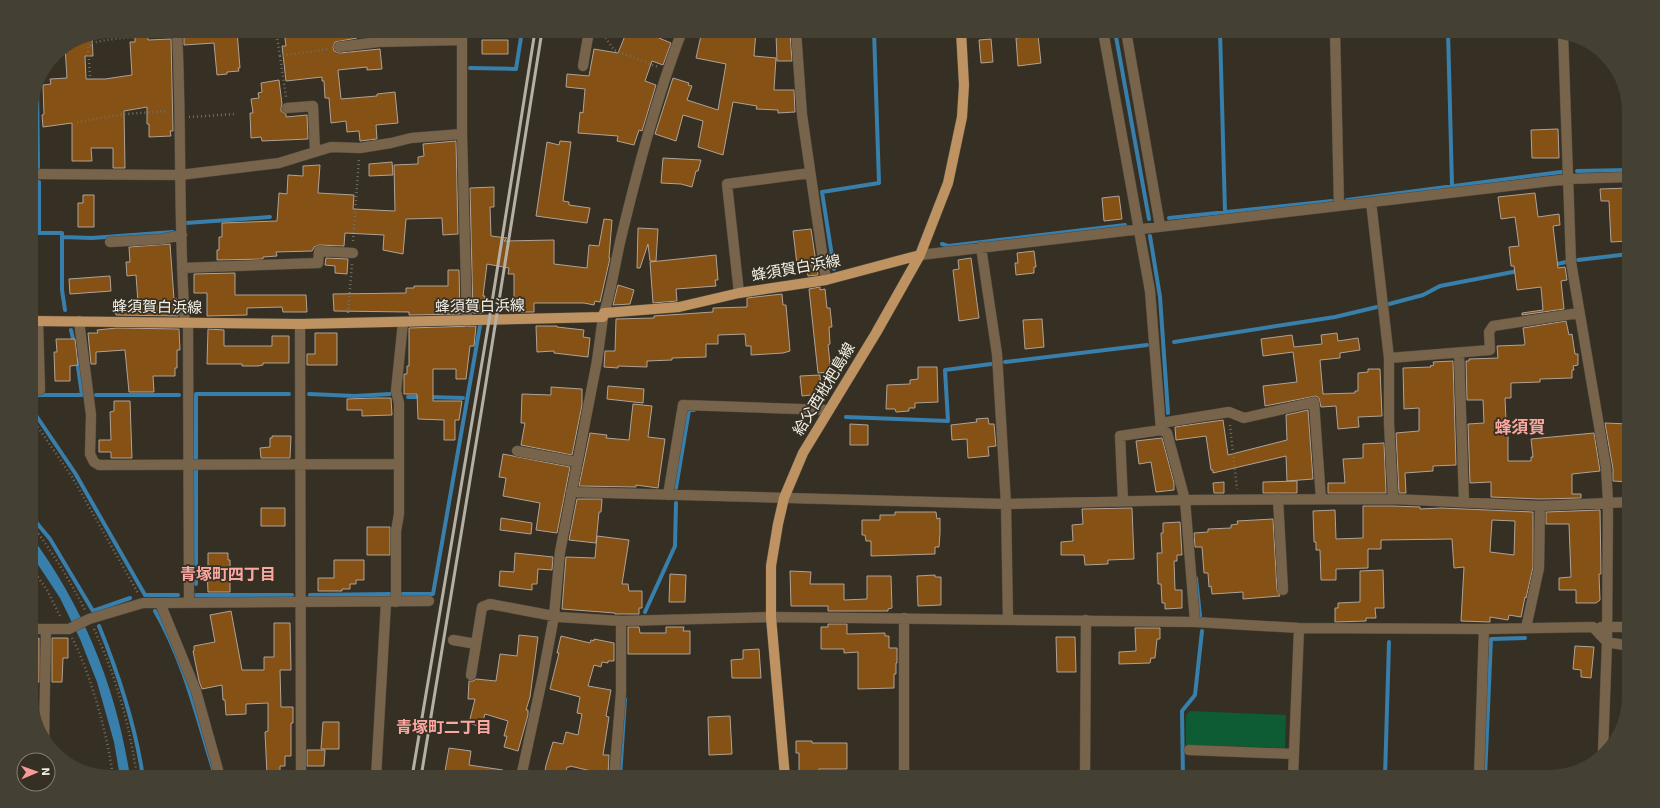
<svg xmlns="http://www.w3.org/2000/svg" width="1660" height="808" font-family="'Exo 2','Noto Sans JP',sans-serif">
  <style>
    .green { fill: #0e5c33 }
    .water { fill: #387fac }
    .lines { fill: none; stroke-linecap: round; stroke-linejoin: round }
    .stream { stroke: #387fac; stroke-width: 4 }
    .building { fill: #855115; stroke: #b0a296; fill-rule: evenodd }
    .minor-casing { stroke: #504b3f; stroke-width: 11 }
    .major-casing { stroke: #504b3f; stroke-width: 11 }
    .path { stroke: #736f63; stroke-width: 2.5; stroke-dasharray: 1 3; stroke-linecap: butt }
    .minor { stroke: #78634b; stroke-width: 10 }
    .major { stroke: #be9361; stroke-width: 10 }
    .rail { stroke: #b4b0a6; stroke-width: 3 }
    .labels { text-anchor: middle; stroke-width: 3.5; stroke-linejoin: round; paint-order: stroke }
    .street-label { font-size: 15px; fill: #f5f2e9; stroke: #353023 }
    .neighbourhood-label { font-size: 16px; font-weight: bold; fill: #fba7a2; stroke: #353023 }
    .quarter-label { font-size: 17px; font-weight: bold; fill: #fba7a2; stroke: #353023 }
  </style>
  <rect width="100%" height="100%" fill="#353023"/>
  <!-- green -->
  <path class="green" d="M1190,711L1286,715L1285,748L1186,745V715Z"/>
  <!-- water -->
  <path class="water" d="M31,536C84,607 117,690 130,777H120L114,742L97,682L80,639L60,598L31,554Z"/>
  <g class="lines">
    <!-- stream -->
    <path class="stream" d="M1115,31L1149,219
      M1220,31L1225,212
      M1448,31L1452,186
      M470,68L516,69L522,31
      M37,82L38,168
      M1577,171L1629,170
      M39,182V233
      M1347,200L1561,172
      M1169,218L1332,201
      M186,223L270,217
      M31,233H62V290L65,310
      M1150,236L1160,297L1168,413
      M62,237L92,238L173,232
      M942,244L948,246L1125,225
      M1578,260L1629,254
      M1553,265L1566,262
      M834,269L822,192L879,183L874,31
      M1389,304L1423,295L1440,286L1518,271
      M71,330L74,343
      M1174,342L1335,317L1377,307
      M1005,362L1147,345
      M309,394L355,396L390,394
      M31,395H82L77,360
      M96,395H179
      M408,397H423
      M429,397L463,398
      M31,408L75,473L145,595H178
      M846,417L948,421L945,370L991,364
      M196,459V394H289
      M676,488L689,410H694
      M31,516L50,539L93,611L130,598
      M1196,578L1200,616
      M196,584V469
      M401,594H433L480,326
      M196,595H292
      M310,595L390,594
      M155,611C184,661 197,718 214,772
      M645,612L675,546L676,503
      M99,626C118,673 134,721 142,771
      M620,777L625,699
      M1183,777L1182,711L1195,695L1202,631
      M1385,777L1389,642
      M1485,777L1491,639L1525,638"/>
  </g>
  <!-- building -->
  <path class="building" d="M135,31H147L148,40L171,39L173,131H170L171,136L149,137V124H147V107L124,111L125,168H113V148H91L92,161H72V123L43,127L42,115L44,114L43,85L51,84L50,79L67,78L65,47L81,37L92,35L93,56H85L86,79H105L132,75L130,42H135Z
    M184,31H237L240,68H238L239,71L227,72V74L217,75L214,43L184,45Z
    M284,31H356L357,38L335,42L333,47L334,51L340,53L380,49L382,69L367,70V67L338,70L341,99L377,96V94L395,92L398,123L376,125L377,139L360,141L359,131L347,132L346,121L331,123L329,98H325L324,81H322V77L286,81L282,46H286Z
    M627,31H661L659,38L671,43L663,65L652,61L645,81L656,85L642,131L639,130L634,145L617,141L618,136L578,133L580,112L583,113L585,89L566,87L567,74L589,76L594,49L618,53Z
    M702,31H756L754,56L776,58L774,90H794L795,112L778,113V110L756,109L757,106L733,102L723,155L698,147L703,121L683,115L676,141L655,134L673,78L689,83L688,85L692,86L687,100L718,110L726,64L696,58Z
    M790,33L792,61H777L776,34Z
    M1038,35L1041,63L1018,66L1016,38Z
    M991,39L993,62L981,63L979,40Z
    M482,40H508V54H482Z
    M279,80L282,104L281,108V111L286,114V117L307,115L308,139L262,141L261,137L251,138L250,113H253L251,99L259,98L258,93L262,92L261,83Z
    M1558,129L1559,158H1532L1531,130Z
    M456,141L458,234L443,235L442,218L406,219L403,254L383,250L384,235L345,233L344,246L319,245L314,247L312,251L276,252L277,256L263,257V259L217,260V250H219V237H222V223L277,221L279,193L287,194L288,175L303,176V166L320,165L318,193L354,195L353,209L395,211L394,165L418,164V157L424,156L423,144Z
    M560,141L571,142L563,201L569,202V205L590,208L587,223L536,216L547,142L559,145Z
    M663,158L701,160L698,171H696L692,187L681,184L661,183Z
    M392,162L393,175L369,176V164Z
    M494,187V207H490L491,236L507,238L504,241L554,240V264L587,268L589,245L599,246L604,219L612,220L609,258H610L600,302L595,301L594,305L584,303H534V312H514V274H508L509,268L487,264L483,296H485L482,313H473L470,188Z
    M1629,188V241L1611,242L1609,201H1601L1600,189Z
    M1535,193L1538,217L1559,214L1560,225L1553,226L1558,268L1565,267L1567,280L1561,281L1564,309L1522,315V313L1543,310L1541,287L1517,290L1514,266H1511L1509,247L1519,246L1515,217L1501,219L1498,197Z
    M83,195H94V227H78V203H83Z
    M1119,196L1122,219L1104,221L1102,198Z
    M638,228L658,229L656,261H650L648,244L640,268H637Z
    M811,229L818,275L808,276L807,271L798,273L793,231Z
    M170,244L174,299H177L178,316L116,315L115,304L138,303L136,275L127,276L126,262H130L129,247Z
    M1034,251L1036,267H1034V273L1016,275L1015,263H1018L1017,253Z
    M716,255L718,280H715L716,286L676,289L677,301L653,303L650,262Z
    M326,258L348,259L347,274L335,273V266L325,265Z
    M971,258L979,318L959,321L953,270L959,269L958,260Z
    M448,270H459L460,314L409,315V312L334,311L333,294L406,293V288H414V286H448Z
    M235,273V295H306L307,312H283L282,307L247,308V315L207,316V293H194V274Z
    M110,276L111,291L70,294L69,279Z
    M618,285L634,290L630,304L613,305Z
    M820,287V290L825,289L827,308H830L832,327H829L830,344L828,345L831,372L818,373L809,289Z
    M782,294L783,305H786L790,351L783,353L751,355V346H746L745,334L718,335V344H706V357L672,358V360L647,361V367L618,366V368L604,367L605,351H615L616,319L654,318V316L713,312V308L747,307V298Z
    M1042,319L1044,347L1025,349L1023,320Z
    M1566,321L1569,335L1572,334L1575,354H1578V365L1573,366L1574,370H1572V378L1540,379V382L1511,383V398H1505L1506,420H1508V461H1531V457H1533L1531,439L1594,433L1600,471L1572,474V494H1581V498L1540,499L1491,497V482L1470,483L1468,424L1484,423L1483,400H1467L1466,361H1469V359L1498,358L1497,346L1524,345L1525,344L1523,328Z
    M476,326L474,346H470L466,379H456V369H433V401H462L459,420H455V440H444V420L418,419L417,394H404V374H407V366H409V328Z
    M536,326H557V327L584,330L583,337L590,338L588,357L554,353V351L537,352Z
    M117,328L179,329L180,350H177V368H175V376H153L154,392H129L125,350L96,352V364H91L88,333H98L97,330Z
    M208,329L224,330V346H272V336H289V363H263V365L258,366H242V364H207Z
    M315,333H337V365H307V354H315Z
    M1337,333L1338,341L1358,338L1360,350L1340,353V358L1320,360L1323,394L1355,393V391H1358V373L1368,372V369H1380L1382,416L1358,417L1359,427L1338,429L1336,406L1321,407L1319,398L1316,396L1265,406L1263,386L1297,382L1293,352L1263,356L1261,339L1292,335L1294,347L1322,344L1321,335Z
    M56,339H75L78,365L70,366V381H55L54,352H57Z
    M1453,361L1456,465L1433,466V471L1405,473L1406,493H1399L1396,433L1419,431V408L1404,409L1403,368L1431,367L1430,366L1434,365L1433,362Z
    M918,367H937L938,402L915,403V408H909V411L896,412L895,409H886L887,385L910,384V380L918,379Z
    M820,375L821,394L802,396L800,376Z
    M608,386L644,389L643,403L607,399Z
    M551,387L582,389V405L572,455L521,445L525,423H521L522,394L551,395Z
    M375,398H391L392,415L362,416V410H347V399Z
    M114,401H130L132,458H111V452H99V440H111L110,412L114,411Z
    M633,404L652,406L648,437L665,439L658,488L636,485V487L579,486L590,433L607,435L606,438L629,440Z
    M1308,410L1313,479L1287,481L1286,456L1213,473V470H1211L1206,436L1176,440L1175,427L1223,420L1228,455L1287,440L1286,415Z
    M988,418L989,424H994L996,446L988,447L989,456L968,458L967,439L952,440L951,425L977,422L976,419Z
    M1605,423L1629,424V482L1613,481V469Z
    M850,424L868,425V445H850Z
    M272,436H291L290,458H261L260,448L270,447V438H272Z
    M1162,438L1174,483V490L1156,492L1151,462L1139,464L1136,441Z
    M1384,443L1386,493H1328V483H1345L1343,459L1363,458V444Z
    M503,454L570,467L557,533L536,530L540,503L503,496L506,478L499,477Z
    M1297,481V493H1263V482Z
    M1224,482V493H1214L1213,483Z
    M577,499H602L601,512H599L596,543L569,540Z
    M1363,506H1393L1420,507V509L1441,508L1533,512V567L1526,598L1525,597L1521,617L1509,615L1508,620L1490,617V622L1461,621L1464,567L1454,568L1452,539L1381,540V549H1368V568L1336,569V580H1321L1320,550H1316V542H1314L1313,511L1335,510L1336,539L1363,538ZM1492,520L1515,521L1514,555L1490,552Z
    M261,508H285V526H261Z
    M1132,508L1134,559L1108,560V564L1085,565L1084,555H1061V542L1073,541L1072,525L1083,524L1082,509Z
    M1600,510L1601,574H1599L1600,600L1596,603H1576V590H1559V578L1571,577L1569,524H1546V512Z
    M895,512H936L937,519L940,518V533L939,547H935V554L871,556V541H866L865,535H862V520H880V515H895Z
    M501,518L532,523L531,534L500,530Z
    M1273,519L1277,590L1280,596L1243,599V592L1212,594L1211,586L1209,587L1208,573H1204L1202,547H1195L1194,533L1208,532V529L1231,528V525L1238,524L1237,521Z
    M1180,522L1182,555H1177V561H1174L1175,590H1182V608L1165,609V603H1162L1161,584H1158L1157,553H1162L1161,533H1163V523Z
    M367,527H390V555H367Z
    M597,536L629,540L622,584H628L629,591H642V608H639V614H615V613L562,609L566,557L595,558Z
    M208,553H228V560H230V592H208L207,567H208Z
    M515,553L553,557L552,570L538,569L537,584H532V590L499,586L500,571L514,572Z
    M334,560H364V580H356V584H350V589H342V591H318V578H334Z
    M1383,570L1384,608H1375L1376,618H1366V621L1335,622V608H1338V603L1360,602V571Z
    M790,571L811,572L810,584H844V600L867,599V576H891L892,608L888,609V611H828V606H791Z
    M670,574L686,575L685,602H669Z
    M935,575V577H941V605L918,606L917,576Z
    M231,611L242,670H264V657H274V623H290L291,670H280L281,707H293V723H291V756H285V766H280V775H267L265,732L268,731V703L246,704V714L226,715L225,700H223L222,685L202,689L199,681L193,651H194V646L215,642L210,615Z
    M828,624H847V634L885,633V636H889V648H897V663H896V674H894V688L858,689V652L844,653V649H821V627H828Z
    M628,627H639L640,633H666V627H684L683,631H690V654H628Z
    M1135,628H1160V639H1157L1155,658H1151L1150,663L1119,664V652L1136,651Z
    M519,635L538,637L530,697L526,710H528V715L518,751L504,747L507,736H504L508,721L485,714L481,727L469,723L475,699H468L469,681H473L476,679L496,681L500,654L517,656Z
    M561,636L590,643L591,640L594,641V639L614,643V661H608V663L602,662L601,667L594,665L588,686L611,690L606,716L609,717L603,755H609L608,775L570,766V767H567L565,777H544L546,765L553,742L563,744L566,732L578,735L582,714L577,713L580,697L550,689L559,653H557Z
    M1056,637H1075L1076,672H1057Z
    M31,638H39V682H31Z
    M52,638H68V658H63L62,682H52Z
    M1575,646L1594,647L1591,678L1581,677V670L1573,669Z
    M759,649L761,678H732L731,660L743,659V650Z
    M730,716L732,754L709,755L708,717Z
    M323,722H339V749H321Z
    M796,741H812V743H847V769H819V776L799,777V753H796Z
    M449,748L471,751L469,765L503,770V777H444Z
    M307,750H325L324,766H307Z"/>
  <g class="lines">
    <!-- minor casing -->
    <g class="minor-casing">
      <path id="minor" d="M177,31C182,128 178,226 185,323
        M462,31V134L467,321
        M796,31L802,115L826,280
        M1103,31L1150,291L1161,430L1120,436L1123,501
        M1126,31L1160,226
        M1335,31L1339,206
        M1563,34L1571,262L1606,467L1608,502L1607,642L1603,752
        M339,47L378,42L462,40
        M583,66L589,31
        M287,108L313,106L315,152
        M31,174L180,175L279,163L331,147L360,148L391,143L411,138L462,134
        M1371,202L1389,358V423L1393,499
        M110,242L162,239L182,235
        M981,247L997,354L1006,504L1008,619
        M920,255L1568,179L1629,177
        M182,268L318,263L319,251L353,253
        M739,293L727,184L810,173
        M604,313C612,288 615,263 621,238C638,168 656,99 682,31
        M38,321L40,390
        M79,321L91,415L90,454L94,462L99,465L399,464
        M188,323L189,602
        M300,324L301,777
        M1459,353L1464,502
        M1389,358L1490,350L1489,332L1493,326L1579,313
        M1161,423L1229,412L1244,418L1314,402L1321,499
        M1161,430L1167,433L1185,500L1195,622
        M517,451L577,462
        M571,492L1006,504L1185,500L1393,499L1540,506L1629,502
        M668,495L683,405L829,410
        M1278,499L1283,590
        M396,602V531L399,514V403L396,391L403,322
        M1601,627H1629
        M1526,628L1539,568L1540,506
        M31,629H69L89,619L143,603H160
        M453,640L476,644
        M471,675L482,607L490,604L559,617L621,621L771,617L1195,622L1299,628L1484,629L1593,627L1607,642L1629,646
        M44,740L46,629
        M1189,750L1294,754
        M220,777L196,691L160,603L429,601
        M376,777L386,602
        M521,777L543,675L554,616L560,552L597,361L603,317
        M614,777L621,693V621
        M904,777V618
        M1085,777L1086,620
        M1293,777L1299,628
        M1479,777L1484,629"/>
    </g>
    <!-- major casing -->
    <g class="major-casing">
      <path id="major" d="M31,321L300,324L603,317L604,313L679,307L739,293L826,280L920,255
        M785,777L771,617V566L778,524L784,498L803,453L876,333L920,255L948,183L962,117L964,85L961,31"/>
    </g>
    <!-- path -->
    <path class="path" d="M276,31L280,56L328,49
      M601,31L614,50L658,67
      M280,56L286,97
      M90,76L88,46L92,45V43C116,37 140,37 165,35
      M189,117L235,114
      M77,122L125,114L168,111
      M353,241L359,158
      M348,313L352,264
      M31,417L72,477L138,593
      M1230,425L1237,489
      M31,524C52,551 69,579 85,610
      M31,567L47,590L61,618
      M94,629C116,676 130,726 137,777
      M72,638C91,674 108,737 113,777"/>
    <!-- minor -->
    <use href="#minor" class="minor"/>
    <!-- major -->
    <use href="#major" class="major"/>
    <!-- rail -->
    <path class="rail" d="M412,777L490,315L535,31
      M421,777L484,395L542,31"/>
  </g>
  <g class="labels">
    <!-- street labels -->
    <g class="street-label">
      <text transform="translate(796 268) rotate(-10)" y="5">蜂須賀白浜線</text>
      <text transform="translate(480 306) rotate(-1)" y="5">蜂須賀白浜線</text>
      <text transform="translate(157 307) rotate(1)" y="5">蜂須賀白浜線</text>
      <text transform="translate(824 389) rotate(-59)" y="5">給父西枇杷島線</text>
    </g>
    <!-- neighbourhood labels -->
    <g class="neighbourhood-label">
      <text x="228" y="580">青塚町四丁目</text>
      <text x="444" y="733">青塚町二丁目</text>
    </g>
    <!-- quarter labels -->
    <g class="quarter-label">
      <text x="1520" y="433">蜂須賀</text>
    </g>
  </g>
  <!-- crop -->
  <path d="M0 0H1660V808H0ZM111 38H1549A73 73 0 0 1 1622 111V697A73 73 0 0 1 1549 770H111A73 73 0 0 1 38 697V111A73 73 0 0 1 111 38Z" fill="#444033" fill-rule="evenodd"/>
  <!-- north arrow -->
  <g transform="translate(36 772) rotate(88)"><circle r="19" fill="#353023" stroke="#827e72"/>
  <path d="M0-3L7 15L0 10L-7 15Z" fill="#f59c96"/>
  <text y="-6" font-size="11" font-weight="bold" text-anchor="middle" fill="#f5f2e9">N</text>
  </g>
</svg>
